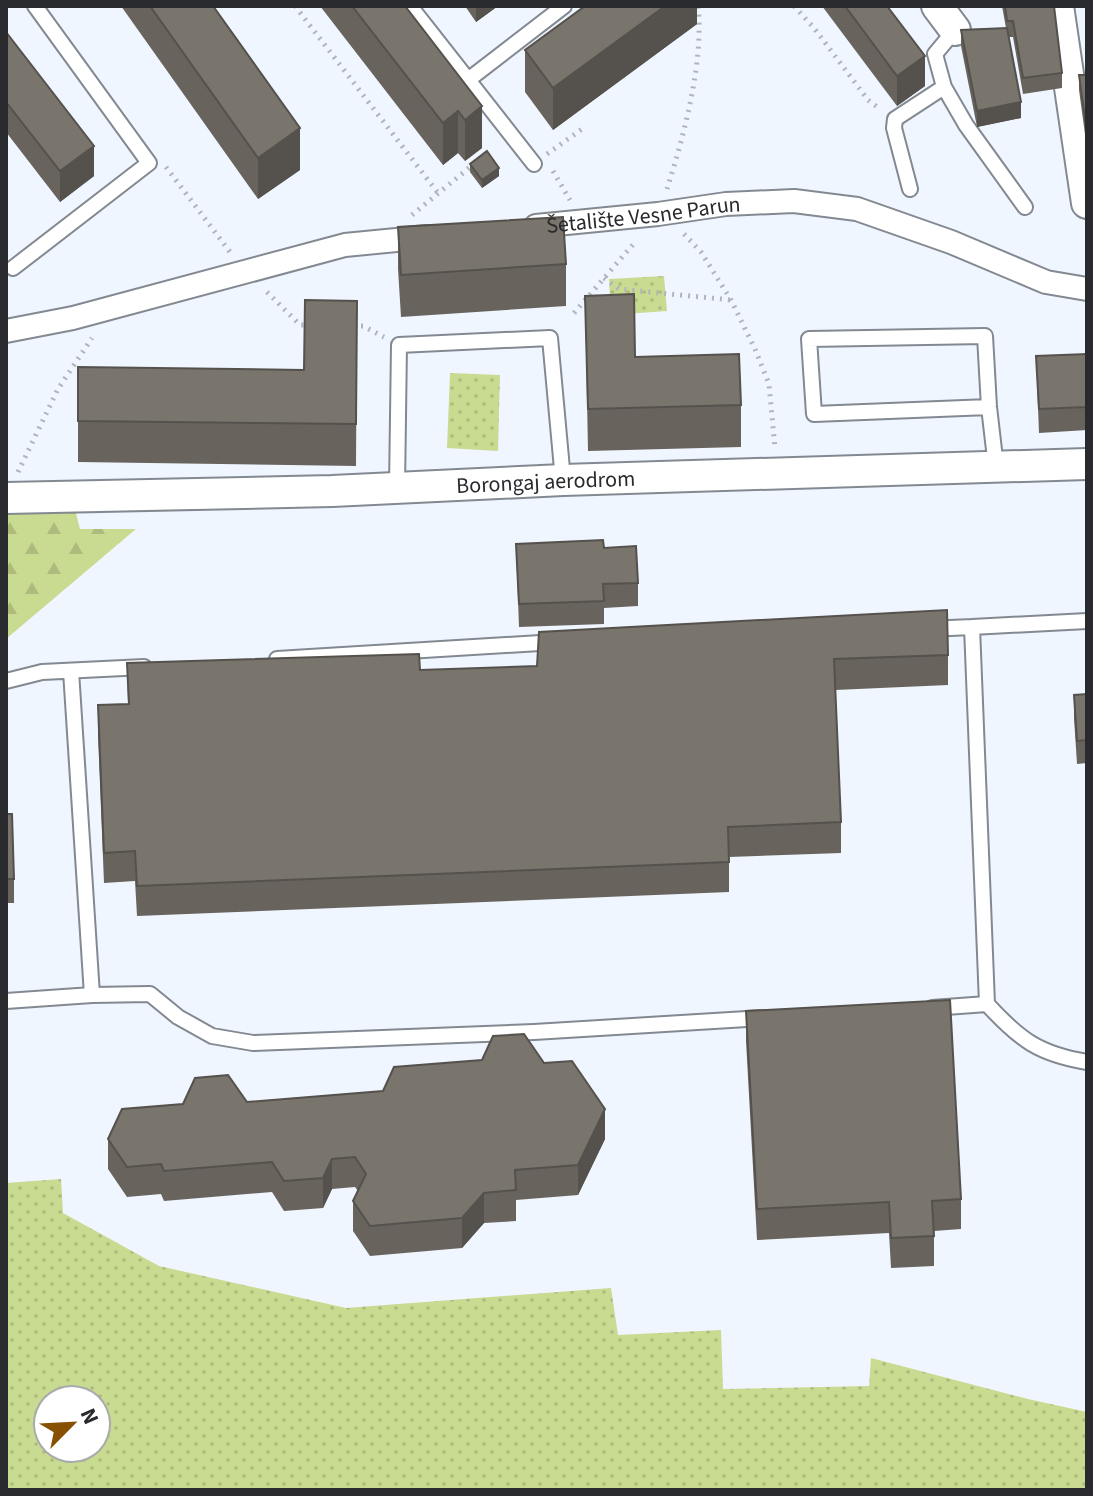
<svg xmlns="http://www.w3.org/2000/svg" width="1093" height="1496" font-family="'Source Sans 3',sans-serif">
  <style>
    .grass { fill: url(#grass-dots); fill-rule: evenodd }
    .forest { fill: url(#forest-firs) }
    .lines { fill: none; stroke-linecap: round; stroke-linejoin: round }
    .service-casing { stroke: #838990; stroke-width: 18 }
    .pedestrian-casing { stroke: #838990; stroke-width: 26 }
    .minor-casing { stroke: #838990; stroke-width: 34 }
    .path { stroke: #b0b5bc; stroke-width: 5; stroke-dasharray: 2 6; stroke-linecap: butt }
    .service { stroke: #fff; stroke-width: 14 }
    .pedestrian { stroke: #fff; stroke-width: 22 }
    .minor { stroke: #fff; stroke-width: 30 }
    .wall { fill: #68645d }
    .shaded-wall { fill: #55514c }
    .building { fill: #79746c; stroke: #55514c; stroke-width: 2 }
    .labels { text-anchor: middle; stroke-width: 6; stroke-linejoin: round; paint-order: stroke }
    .street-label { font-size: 22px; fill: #282a2d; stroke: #fff }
  </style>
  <defs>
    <pattern id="grass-dots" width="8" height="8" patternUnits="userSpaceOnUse" patternTransform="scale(2)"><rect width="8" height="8" fill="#c9da91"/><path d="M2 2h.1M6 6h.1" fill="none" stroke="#adbb7d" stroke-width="1.8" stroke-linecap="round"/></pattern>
    <pattern id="forest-firs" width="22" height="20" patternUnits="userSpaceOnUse" patternTransform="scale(2)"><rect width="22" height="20" fill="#c9da91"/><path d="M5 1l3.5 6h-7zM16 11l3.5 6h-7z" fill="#adbb7d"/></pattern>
  </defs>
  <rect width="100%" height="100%" fill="#f0f6ff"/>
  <!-- grass -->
  <path class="grass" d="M664,276L667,311L611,315L609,279Z
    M450,373L500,375L498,451L447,448Z
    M61,1179L63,1213L159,1266L346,1308L611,1288L618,1335L721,1330L723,1389L869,1386L871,1358L1028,1399L1087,1412V1490H6V1183ZM48,1400H96V1448H48Z"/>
  <!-- forest -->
  <path class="forest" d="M75,509L80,529H136L6,639V510Z"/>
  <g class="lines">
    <!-- service casing -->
    <g class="service-casing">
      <path id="service" d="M410,6L534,164
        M955,30L935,54L944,87L966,125L1025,207
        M468,80L564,6
        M910,189L894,128L895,119L944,87
        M13,268L149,163L35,6
        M989,407L814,414L809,339L985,336L989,407L996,467
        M397,488L399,345L550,338L563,480
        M972,627L1087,621
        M928,629L972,627L987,1004C1020,1040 1039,1054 1087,1062
        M277,659L556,642
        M71,671L92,995L150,994L178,1017L212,1036L253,1043L534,1032L763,1018
        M6,681L42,672L144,667
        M6,1001L92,995
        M932,1008L987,1004"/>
    </g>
    <!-- pedestrian casing -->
    <g class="pedestrian-casing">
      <g id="pedestrian">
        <path id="s1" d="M536,226L658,214L726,204L794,201L857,209L951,242L1046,282L1087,289"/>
        <path d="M6,331L73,318L345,245L427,237"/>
      </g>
    </g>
    <!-- minor casing -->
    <g class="minor-casing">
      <g id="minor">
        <path d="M937,6L955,30"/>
        <path d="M1058,6L1087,203"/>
        <path id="s2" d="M6,498L332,491L563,480L1087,464"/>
      </g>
    </g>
    <!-- path -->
    <path class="path" d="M295,6L438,193
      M794,6L814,28L868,100L880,109
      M547,154L582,129
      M166,167L230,252
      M553,171L570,200
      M667,189C684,135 704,62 698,6
      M412,215L475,163
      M684,234L701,252L731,300L755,349L769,384L775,448
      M604,278L619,289L731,300
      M267,292L300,325H311
      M574,313L636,241
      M353,326H363L384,337
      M18,472L58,389L92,338"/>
    <!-- service -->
    <use href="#service" class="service"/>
    <!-- pedestrian -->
    <use href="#pedestrian" class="pedestrian"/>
    <!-- minor -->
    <use href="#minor" class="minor"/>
  </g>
  <!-- wall -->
  <path class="wall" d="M121,6H213L300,170L258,199Z
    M320,6H405L482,148L465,161L458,153L443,165Z
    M465,6H498L476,22Z
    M697,6V24L553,130L525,92V50Z
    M822,6H887L925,86L897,106Z
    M1002,6H1054L1062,73V88L1023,94L1013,37H1009L1021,118L977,127L961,46V30L1006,28Z
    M6,32L94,176L60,202L6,132Z
    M1079,75H1087V149L1079,90Z
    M470,164L499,176L482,188L470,172Z
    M398,227L566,264V306L401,317L398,269Z
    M585,296L635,357L741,405V447L588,451Z
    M357,301L356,466L78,462V367L304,370Z
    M1087,354V430L1039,433L1036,356Z
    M516,544L604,548L638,583V606L604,608V624L519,627Z
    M948,655V685L835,690L841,822V853L729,857V892L137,916L135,881L104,883L98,735V705L128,704L127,663L420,670Z
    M1087,694V763L1077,764L1074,718V695Z
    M6,814L14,879V903H6Z
    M746,1011L961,1199V1229L934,1231V1266L891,1268L889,1233L757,1240L746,1041Z
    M544,1063L605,1139L578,1195L516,1200V1221L484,1223L462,1248L370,1256L353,1231V1201L358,1191L355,1187L332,1189L323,1208L284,1211L272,1192L164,1201L161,1194L127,1197L108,1169V1139L247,1102L383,1091Z"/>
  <!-- shaded-wall -->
  <path class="shaded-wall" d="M476,6H498L476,22Z
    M665,6H697V24L553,130V88Z
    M925,56V86L897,106V76Z
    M1021,102V118L977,127V111Z
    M482,106V148L465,161V120Z
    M458,111V153L443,165V123Z
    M300,128V170L258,199V158Z
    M94,146V176L60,202V171Z
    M499,168V176L482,188V180Z
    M605,1109V1139L578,1195V1165Z
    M332,1159V1189L323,1208V1178Z
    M484,1193V1223L462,1248V1218Z"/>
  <!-- building -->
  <path class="building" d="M150,6H213L300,128L258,158Z
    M352,6H405L482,106L465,120L458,111L443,123Z
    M585,6H665L553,88L525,50Z
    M845,6H887L925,56L897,76Z
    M1005,6H1054L1062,73L1023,78L1013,21H1007Z
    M1007,28L1021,102L977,111L961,30Z
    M6,32L94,146L60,171L6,102Z
    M1079,75H1087V133Z
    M487,151L499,168L482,180L470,164Z
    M563,217L566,264L401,275L398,227Z
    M634,294L635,357L739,354L741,405L588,409L585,296Z
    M305,300L357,301L356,424L78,421V367L304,370Z
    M1087,354V407L1039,409L1036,356Z
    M603,540L604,548L636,546L638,583L603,584L604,601L519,604L516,544Z
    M947,610L948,655L834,659L841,822L728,827L729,862L137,886L135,851L104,853L98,705L129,704L127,663L419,654L420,670L537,666L539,632Z
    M1087,694V740L1077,741L1074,695Z
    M6,814H12L14,879H6Z
    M950,1000L961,1199L932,1201L934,1236L891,1238L889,1202L757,1209L746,1011Z
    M524,1034L544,1063L572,1061L605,1109L578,1165L515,1170L516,1190L484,1193L462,1218L370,1226L353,1201L366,1174L355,1157L332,1159L323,1178L284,1181L272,1162L164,1171L161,1164L127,1167L108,1139L122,1109L183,1104L195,1078L228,1075L247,1102L383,1091L394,1067L482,1060L493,1036Z"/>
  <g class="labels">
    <!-- street labels -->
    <g class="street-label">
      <text dy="8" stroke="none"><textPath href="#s1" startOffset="108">Šetalište Vesne Parun</textPath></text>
      <text dy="8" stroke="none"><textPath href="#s2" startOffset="540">Borongaj aerodrom</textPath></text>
    </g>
  </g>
  <!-- border -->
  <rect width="1093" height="1496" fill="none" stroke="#282a2d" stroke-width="16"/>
  <!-- north arrow -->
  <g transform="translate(72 1424) rotate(66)"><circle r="38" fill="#ffffff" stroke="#a9aaab" stroke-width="2"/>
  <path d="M0-6L14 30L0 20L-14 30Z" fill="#885101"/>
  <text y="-12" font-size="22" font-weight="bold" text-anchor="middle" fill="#282a2d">N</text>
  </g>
</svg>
